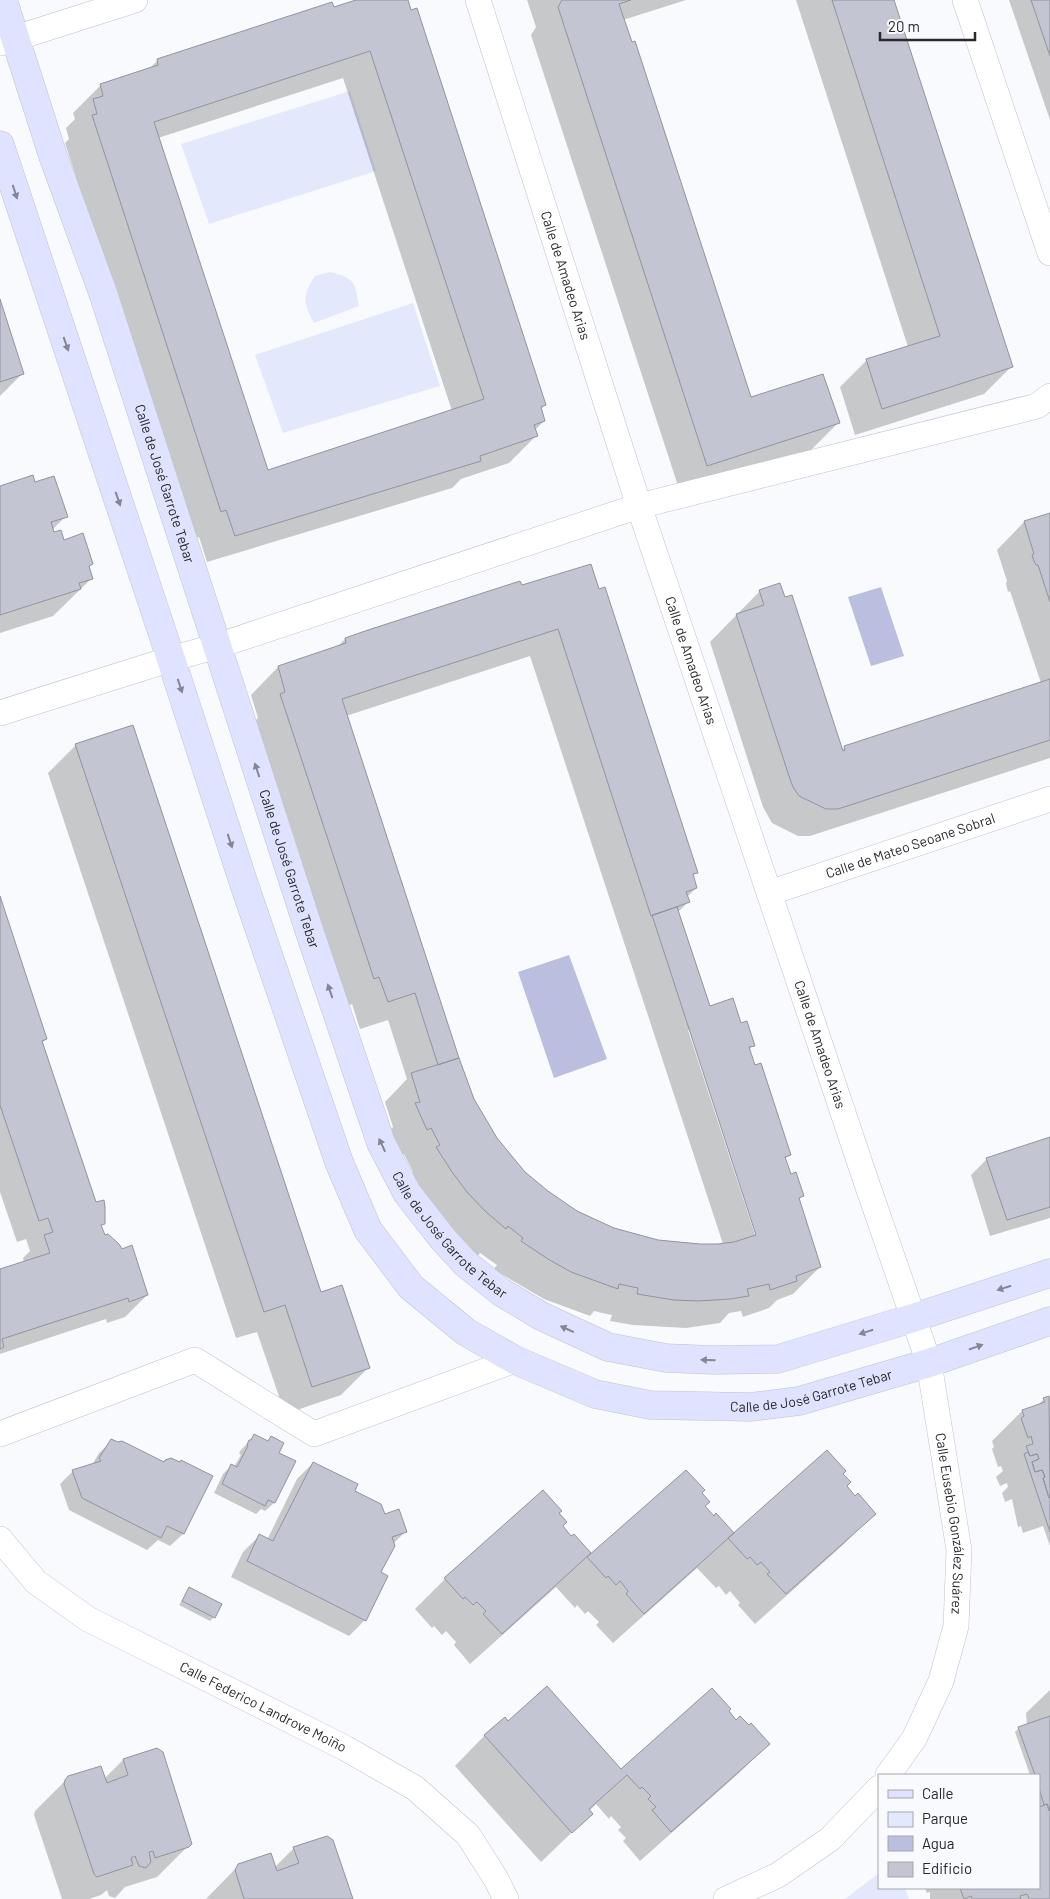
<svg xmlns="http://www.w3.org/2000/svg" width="1050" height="1899" font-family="Barlow,sans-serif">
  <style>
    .green { fill: #e4e8fd }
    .water { fill: #babfdf }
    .shadow { fill: #0003; fill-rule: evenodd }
    .building { fill: #c3c5d2; stroke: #91939f; fill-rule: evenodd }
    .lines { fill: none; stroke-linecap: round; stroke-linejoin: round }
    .street-casing { stroke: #bfc2cf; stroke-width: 26 }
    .secondary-casing { stroke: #bfc2cf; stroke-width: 29 }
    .street { stroke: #fff; stroke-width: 25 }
    .secondary { stroke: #e0e3ff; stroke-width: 28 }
    .oneway { fill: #848696 }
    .labels { text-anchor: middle; stroke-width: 5; stroke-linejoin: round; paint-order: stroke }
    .street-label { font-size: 14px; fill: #28282d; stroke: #f9fafd }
  </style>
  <rect width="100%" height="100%" fill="#f9fafd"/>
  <!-- green -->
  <path class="green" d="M350,91L376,171L209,224L181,144Z
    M330,272C355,278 355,282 359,306L314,323C303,302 302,296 315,276Z
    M413,303L440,386L283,433L255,355Z
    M879,1873V1888H905L909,1899H845Z"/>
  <!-- water -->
  <path class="water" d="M881,587L904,656L871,666L848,597Z
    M569,955L607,1059L554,1078L518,972Z"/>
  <!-- shadow -->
  <path class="shadow" d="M360,0H407L545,405L540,410L544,421L535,430L536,436L509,463L461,479L452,488L207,562L199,537L193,538L65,143L69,139L66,128L75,119L73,113L101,85L148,70L157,61L331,4L333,9ZM343,78L452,411L267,471L158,138Z
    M527,0H686L623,20L750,399L838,423L811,450L680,492L531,35L536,27Z
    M796,0H893L1012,366L984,394L855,435L840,387L867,360L908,347Z
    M1009,0H1050V120Z
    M0,301L23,373L0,396Z
    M34,484L66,516L52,530L54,534L91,564L88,567L92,578L53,616L0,633V487Z
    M1050,514V758L810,836H798L772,823L763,807L710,642L760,591L841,751L845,747L1041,683L1010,591L1008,592L1007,588L1006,583L1007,581L997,550L1024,522Z
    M591,565L696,872L692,876L696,888L687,897L688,902L677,913L709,1007L741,1025L753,1045L749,1050L790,1154L785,1159L790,1176L802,1196L798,1200L820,1267L793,1294L777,1300L769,1308L743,1317L741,1311L729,1313L720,1323L686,1328L633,1325L610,1321L612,1315L602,1313L594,1311L590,1316L544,1299L503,1275L494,1269L497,1265L480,1253L478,1256L457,1238L409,1175L413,1172L404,1154L399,1156L388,1132L393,1127L385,1102L407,1079L388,1020L360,1029L352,1004L347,1006L254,722L258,718L251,695L278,667L336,648L345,639ZM530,656L723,1244L700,1245L658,1242L635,1236L594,1221L557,1200L525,1173L496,1139L483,1119L463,1073L346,716ZM688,1030H690L759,1241H757Z
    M76,745L321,1294L368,1368L341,1395L285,1414L257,1332L236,1338L48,773Z
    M0,900L46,1039L42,1043L95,1204L103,1223L101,1226L104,1237L147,1295L125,1317L107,1323L106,1319L0,1354V1271L24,1263L23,1258L30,1251L26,1239L17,1242L0,1192Z
    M1050,1138V1218L990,1236L971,1175L987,1159Z
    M1050,1397V1546L1043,1526L1023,1533L1021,1526L1018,1527L1012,1499L1005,1502L1002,1493L1008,1487L1007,1483L1000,1486L996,1477L1003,1471L1001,1466L998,1467L992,1449L994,1447L992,1441L1022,1411L1037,1406L1044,1399Z
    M254,1436L278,1454L294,1462L274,1503L265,1511L261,1509L256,1514L214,1493L223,1474L231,1466L234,1467L241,1455L239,1453L241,1450Z
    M112,1441L163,1463L212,1476L183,1534L170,1546L158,1540L147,1550L69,1510L60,1484L73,1471L92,1465L99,1453Z
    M313,1463L405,1532L393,1544L380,1573L365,1620L349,1636L231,1577L243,1552L259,1536L267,1540L297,1479Z
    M842,1474L845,1487L855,1498L874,1513L844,1544L755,1624L738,1605L740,1603L730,1591L726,1595L719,1586L716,1588L697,1568L613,1643L596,1625L599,1622L588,1611L585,1614L577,1605L575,1608L556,1587L470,1664L454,1645L456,1642L446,1631L442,1635L434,1626L432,1628L415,1609L445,1579L557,1514L561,1526L571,1538L574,1535L591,1555L700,1493L704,1506L734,1535Z
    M189,1589L214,1617L210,1621L179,1605Z
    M1050,1690V1899H930V1892L927,1893L925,1888H1039V1808H1040L1039,1803V1775H1030L1015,1732L1019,1728L1027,1725L1026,1713Z
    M727,1711L736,1722L768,1744L738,1774L640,1861L623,1841L626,1838L618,1830L621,1827L611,1816L609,1819L596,1804L589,1811L591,1814L541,1862L455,1766L485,1735L508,1723L621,1770Z
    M123,1760L191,1843L157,1877L125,1887L115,1898L109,1896L107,1890L101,1895L89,1899H62L34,1815L35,1811L68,1778L104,1779Z
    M294,1848L351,1899H206L239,1865L275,1867Z"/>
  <!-- building -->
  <path class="building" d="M356,0H408L411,10L417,8L546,405L541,407L545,421L534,425L538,436L480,456L481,461L235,536L226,510L221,512L92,115L97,114L93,99L103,96L100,84L158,65L157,59L332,2L334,7ZM370,51L484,399L268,470L154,122Z
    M562,0H631L619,4L632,42L635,41L751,397L823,374L840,423L707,466L558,7Z
    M832,0H894L1013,367L882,409L866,359L940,336Z
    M1031,0H1050V56Z
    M0,299L24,374L0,382Z
    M33,475L35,482L54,476L68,517L51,522L54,532L61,530L64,540L83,533L93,564L89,566L93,579L79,583L81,589L0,615V486Z
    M1050,513V602L1038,565H1036L1034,561L1032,555L1034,554L1024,521Z
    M591,564L599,589L605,587L698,873L693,874L697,888L686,892L690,902L651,916L558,629L342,699L459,1058L438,1065L415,993L388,1002L379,977L374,979L280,694L285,692L278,666L346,643L345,638L368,630L520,581L522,585Z
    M780,583L785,597L792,595L843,751L845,750L844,746L1050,679V740L838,809H826L799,796L793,787L790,779L736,614L764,605L759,590Z
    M133,725L321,1292L342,1285L370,1368L312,1387L285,1305L264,1312L75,744Z
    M0,896L47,1039L42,1041L96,1202L104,1200L105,1207V1224L101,1225L105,1235L108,1234L119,1244L122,1249L132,1245L148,1295L129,1302L128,1298L2,1339L4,1347L0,1349V1269L50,1253L44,1235L53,1232L48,1218L39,1221L0,1105Z
    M677,907L710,1006L733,998L741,1023L747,1021L755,1046L749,1047L755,1065L761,1063L791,1155L785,1157L791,1174L796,1172L804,1196L799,1198L821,1267L796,1276L797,1281L770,1290L769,1284L747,1289L749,1296L730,1299L698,1301L674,1300L637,1294L638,1288L619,1284L618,1289L571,1272L548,1259L521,1241L523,1238L508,1226L506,1229L485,1211L467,1192L452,1172L436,1147L440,1145L431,1128L427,1130L415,1103L420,1102L411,1073L459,1058L474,1099L497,1138L525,1172L548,1191L577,1211L614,1228L658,1240L700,1244H718L734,1242L756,1235L652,915Z
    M1050,1137V1207L1007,1220L986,1158Z
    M1049,1396L1050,1497L1049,1498L1043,1478L1045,1477L1042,1470L1035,1472L1032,1462L1039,1459L1037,1454L1030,1456L1026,1446L1033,1444L1031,1436L1028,1438L1021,1418L1024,1416L1022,1410L1045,1402L1043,1398Z
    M254,1434L268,1441L271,1436L284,1443L279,1453L296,1461L275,1503L268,1500L265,1506L222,1484L231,1464L237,1467L248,1446L247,1445L249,1440H251Z
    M111,1439L118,1442L122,1441L164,1462L165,1460L171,1458L180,1462L181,1460L213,1476L184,1534L167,1526L161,1538L82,1498L72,1470L101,1461L99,1458Z
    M827,1450L846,1471L843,1474L851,1482L847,1486L855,1496L858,1493L876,1514L786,1594L767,1574L770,1572L761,1562L757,1565L750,1557L747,1559L728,1538Z
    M1028,1452L1030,1456L1037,1454L1039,1459L1032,1462L1035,1472L1042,1470L1045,1477L1043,1478L1049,1498L1050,1497V1532L1024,1454Z
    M313,1462L358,1484L355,1491L381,1504L385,1514L399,1509L407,1532L392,1537L395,1546L381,1572L388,1576L366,1621L247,1561L259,1534L273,1541Z
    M686,1470L705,1490L702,1493L710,1502L705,1506L714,1516L716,1513L734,1533L644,1614L626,1594L628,1591L620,1581L616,1585L608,1576L606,1578L587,1557Z
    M543,1490L562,1511L559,1513L567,1522L563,1526L571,1536L574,1534L591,1553L502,1634L483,1614L486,1611L477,1602L473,1605L465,1597L463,1599L444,1578Z
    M189,1587L222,1604L215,1618L182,1601Z
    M547,1686L621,1769L712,1688L731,1709L729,1711L736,1720L740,1716L749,1725L751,1723L770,1744L671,1832L652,1810L656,1807L648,1799L651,1796L642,1787L640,1789L627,1775L589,1809L593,1814L572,1833L484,1735L505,1717L508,1721Z
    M1050,1716V1810L1049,1811L1047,1804L1044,1805L1039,1788V1775H1035L1018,1727Z
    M157,1748L163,1752L192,1844L189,1847L155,1858L153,1851L149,1852L151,1862L146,1868L139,1866L135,1856L131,1858L133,1865L97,1877L94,1874L64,1784L65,1780L68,1776L101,1766L107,1783L128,1775L123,1759Z
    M1047,1804L1050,1810V1899H1029L1027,1894L1020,1896L1021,1899H972L971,1896L964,1899L960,1888H1039V1807Z
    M327,1836L333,1840L353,1899H244L235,1870L238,1864L271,1853L277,1871L299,1863L293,1847Z"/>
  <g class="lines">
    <!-- street casing -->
    <g class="street-casing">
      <g id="street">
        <path id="s1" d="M478,0L639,506L867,1184L929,1363L959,1550L956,1626L941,1681L914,1739L888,1775"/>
        <path d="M965,0L1050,253"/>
        <path d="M0,43L135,0"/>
        <path d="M0,713L171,659L217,646L639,506L1037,406L1050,396"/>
        <path id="s2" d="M769,893L1050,799"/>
        <path d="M0,1434L195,1360L314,1434L515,1360"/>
        <path id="s3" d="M0,1539L36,1582L88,1619L345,1748L415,1788L468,1835L496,1879L506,1899"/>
        <path d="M726,1899L778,1875L830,1839L879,1788"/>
      </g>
    </g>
    <!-- secondary casing -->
    <g class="secondary-casing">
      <g id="secondary">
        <path id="s4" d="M3,0L53,156L103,293L310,933L381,1143L407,1193L443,1239L466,1264L501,1292L541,1316L608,1347L666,1358L713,1360L778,1359L913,1318L1050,1273"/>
        <path id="s5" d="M0,145L171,659L243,881L339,1162L368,1230L411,1287L466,1332L515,1360L595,1394L650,1405L750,1407L799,1401L929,1363L1050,1321"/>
      </g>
    </g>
    <!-- street -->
    <use href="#street" class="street"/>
    <!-- secondary -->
    <use href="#secondary" class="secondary"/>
  </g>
  <!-- one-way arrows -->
  <defs><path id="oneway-solid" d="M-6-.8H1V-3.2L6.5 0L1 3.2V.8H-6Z" transform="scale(1.25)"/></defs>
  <g class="oneway">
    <use href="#oneway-solid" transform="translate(15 192) rotate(72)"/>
    <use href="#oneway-solid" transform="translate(66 344) rotate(71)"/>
    <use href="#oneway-solid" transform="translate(118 499) rotate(71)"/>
    <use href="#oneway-solid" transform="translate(180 686) rotate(72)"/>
    <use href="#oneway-solid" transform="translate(257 770) rotate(-108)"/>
    <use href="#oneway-solid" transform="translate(230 841) rotate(72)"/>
    <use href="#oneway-solid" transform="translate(330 991) rotate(-109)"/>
    <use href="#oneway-solid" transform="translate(382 1145) rotate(-115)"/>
    <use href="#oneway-solid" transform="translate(1004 1288) rotate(162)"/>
    <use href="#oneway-solid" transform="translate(567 1329) rotate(-156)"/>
    <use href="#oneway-solid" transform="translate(866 1332) rotate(163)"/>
    <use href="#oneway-solid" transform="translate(976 1347) rotate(-19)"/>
    <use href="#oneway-solid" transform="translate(708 1360) rotate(-178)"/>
  </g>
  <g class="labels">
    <!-- street labels -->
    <g class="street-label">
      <text dy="5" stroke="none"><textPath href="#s1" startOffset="289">Calle de Amadeo Arias</textPath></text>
      <text dy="5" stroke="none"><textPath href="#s4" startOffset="510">Calle de José Garrote Tebar</textPath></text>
      <text dy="5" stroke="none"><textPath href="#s1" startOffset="694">Calle de Amadeo Arias</textPath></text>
      <text dy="5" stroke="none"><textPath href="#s2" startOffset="149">Calle de Mateo Seoane Sobral</textPath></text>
      <text dy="5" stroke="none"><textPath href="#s4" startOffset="915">Calle de José Garrote Tebar</textPath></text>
      <text dy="5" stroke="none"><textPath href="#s1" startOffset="1099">Calle de Amadeo Arias</textPath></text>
      <text dy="5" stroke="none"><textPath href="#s4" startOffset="1320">Calle de José Garrote Tebar</textPath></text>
      <text dy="5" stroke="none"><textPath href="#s5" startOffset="1651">Calle de José Garrote Tebar</textPath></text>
      <text dy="5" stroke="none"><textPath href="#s1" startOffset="1598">Calle Eusebio González Suárez</textPath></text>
      <text dy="5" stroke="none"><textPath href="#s3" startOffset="316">Calle Federico Landrove Moiño</textPath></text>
    </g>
  </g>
  <!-- legend -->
  <rect x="878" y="1774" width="162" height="115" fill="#f9fafd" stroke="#a5a6aa"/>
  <rect x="888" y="1790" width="25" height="8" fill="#e0e3ff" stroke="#a5a6aa"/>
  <text x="922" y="1799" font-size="15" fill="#28282d">Calle</text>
  <rect x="888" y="1812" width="25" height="15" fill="#e4e8fd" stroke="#a5a6aa"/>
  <text x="922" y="1824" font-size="15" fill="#28282d">Parque</text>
  <rect x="888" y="1836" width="25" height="15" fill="#babfdf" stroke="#a5a6aa"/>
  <text x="922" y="1849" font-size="15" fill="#28282d">Agua</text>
  <rect x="888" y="1862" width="25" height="15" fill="#c3c5d2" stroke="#a5a6aa"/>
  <text x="922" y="1874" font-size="15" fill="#28282d">Edificio</text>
  <!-- scale -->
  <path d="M880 32v8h95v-8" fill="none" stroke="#28282d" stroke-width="2.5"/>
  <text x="888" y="32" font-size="15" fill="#28282d" stroke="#f9fafd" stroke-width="4" paint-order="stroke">20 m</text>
</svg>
